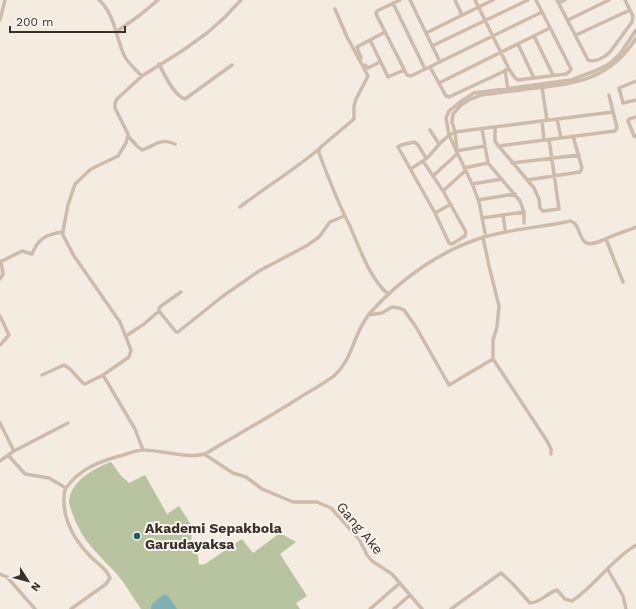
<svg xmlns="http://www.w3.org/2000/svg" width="636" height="609" font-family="'Work Sans',sans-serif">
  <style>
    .pitch { fill: #b8c4a0 }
    .water { fill: #7fb0b2 }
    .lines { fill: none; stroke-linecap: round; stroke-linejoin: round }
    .minor { stroke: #cdbbac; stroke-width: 3.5 }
    .poi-dot { fill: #1f5a5e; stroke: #fbf5ee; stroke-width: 1.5 }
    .labels { text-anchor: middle; stroke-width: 4; stroke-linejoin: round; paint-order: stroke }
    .poi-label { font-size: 14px; font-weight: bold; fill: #3b302b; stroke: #fbf5ee; text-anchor: start }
    .street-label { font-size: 14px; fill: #3b302b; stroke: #fbf5ee }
  </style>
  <rect width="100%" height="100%" fill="#f4ebe1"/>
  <!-- pitch -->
  <path class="pitch" d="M111,462L122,477L125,479L129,483L145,475L167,514L179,506L190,523L192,529L191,543L198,556L199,565L205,564L242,539L253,553L280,533L296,542L280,554L307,596L296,603L300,609H141C132,597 125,582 114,571C91,547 79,537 69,503C69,482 94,468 111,462Z"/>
  <!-- water -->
  <path class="water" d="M164,594L168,596L177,609H151L152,604Z"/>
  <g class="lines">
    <!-- minor -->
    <path class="minor" d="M99,0C115,14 116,39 125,57C129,64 136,70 142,76
      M400,0L377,11L376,14L407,75L411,76L542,12
      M410,0L440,62
      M455,0L462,15
      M475,0L509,69L515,78L518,80L566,74L570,71L571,69L536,0
      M557,0L588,60C595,63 605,57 610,52L632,22L633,16L625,0
      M393,3L425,69
      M559,3L565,0
      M335,9L347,37L368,76L356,99L354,106V119L322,146L319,149V153C328,177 337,201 349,224C359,246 369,278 388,294
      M0,20L5,0
      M568,20L609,0
      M116,32L140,15L158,0
      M426,33L493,0
      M576,35L630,10
      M534,36L553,75
      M370,40L388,77L404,70
      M518,44L534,78
      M432,46L528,0
      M361,58L357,47L385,32
      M159,64C164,74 174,96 185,99L232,65
      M365,65L368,68L380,62
      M430,67L446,96L449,97L509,69
      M505,70L508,90
      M636,81L619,88L623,103L636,100
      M439,83L550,28
      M542,87L547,120
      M636,117L629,119L628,121L634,136L636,137
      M557,119L561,138
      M542,121L544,140
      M495,128V141L497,144L534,188L539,199L540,208L543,211L559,209L549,139
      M482,129L488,163L520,201L524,212V223
      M430,130L439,144
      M128,136L137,146L142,150C155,146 160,137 175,144
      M498,146L615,131L617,128L609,95
      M456,151L485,146
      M457,151L455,132L452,122L453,114L461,105L469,100L481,95C500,93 518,90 536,88C580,83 611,78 636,38
      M423,161L443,191L466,232L465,236L452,244L449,243L435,213L398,147L401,145L414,142L418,145L426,158
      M512,163L579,155
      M464,168L488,163
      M411,169C416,165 422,162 427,158C436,149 443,137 455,132L613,112
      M433,176L457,154
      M527,180L580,172L582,168L573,136
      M472,184L502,179
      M443,191L465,171
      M478,200L515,194
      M240,207C266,187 294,170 319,149
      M435,213L451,204
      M503,215L505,229
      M482,218L524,212
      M485,233L479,202L473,186L449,135L446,118L449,111L460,102L474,93L571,80L595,71L609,64L620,54L636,30
      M483,237L489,266L499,306L497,327L493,340V359L499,368L547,441L551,449V454
      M606,239L623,282
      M0,262L22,251L32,254C38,239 46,234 63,232
      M0,279L3,274L1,261
      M159,311V308L161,306L181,292
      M368,315L382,313L392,307L399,308L404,310L416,327L449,385L493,359
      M0,316L9,335L0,345
      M126,336L144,324L159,311L176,332H178L223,296L259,271L308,245L319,237L330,222L344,216
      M42,375L64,365L70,369L83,383L85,384L103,375L135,429L143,450
      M103,375L129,357L131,350L120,322L74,256L63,235V231L68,205L75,184L91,169L118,156L126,143L128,134L115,108V103L117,99L142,76L182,51L207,33L224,18L241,0
      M0,423L14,451L0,461
      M14,451L68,423
      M204,454L233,473L246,477L262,489L293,502H317L331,508L359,539L367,555L372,561L392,574L422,609
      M8,455L25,474L49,478L66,488
      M608,570L623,596L626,609
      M0,574L7,577L35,609
      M71,609L106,584L110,578C107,568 95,562 89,555C74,539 63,520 64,498C64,494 64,491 66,488C80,468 101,461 123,455C130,453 137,450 144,450C159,450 191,459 204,454C207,453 211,451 213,449C242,432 271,416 299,398C311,390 324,384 335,375C354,357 353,333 370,313C399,280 441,250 484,237C512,229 542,227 571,221C580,225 578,236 585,242C591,248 608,237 615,235C622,232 629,230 636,227
      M370,609L400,583
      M394,609L410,595
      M451,609L501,573L512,583L530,603C540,603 547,593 557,590L565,599L572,601C596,585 611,560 636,545"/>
  </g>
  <!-- markers -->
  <circle class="poi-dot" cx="137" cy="536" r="4"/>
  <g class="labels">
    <!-- poi labels -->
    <g class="poi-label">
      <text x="145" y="533">Akademi Sepakbola<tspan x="145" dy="16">Garudayaksa</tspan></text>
    </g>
    <!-- street labels -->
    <g class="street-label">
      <text transform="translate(360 528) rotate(50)" y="5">Gang Ake</text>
    </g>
  </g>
  <!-- north arrow -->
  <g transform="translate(28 581) rotate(126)" stroke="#fbf5ee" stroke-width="3" paint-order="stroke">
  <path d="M0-3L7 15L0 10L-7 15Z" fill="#3b302b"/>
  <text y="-6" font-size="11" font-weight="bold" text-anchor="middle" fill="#3b302b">N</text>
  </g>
  <!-- scale -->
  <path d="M10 26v6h115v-6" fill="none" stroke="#3b302b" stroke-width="2"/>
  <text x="16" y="26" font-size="12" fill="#3b302b" stroke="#fbf5ee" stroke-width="3" paint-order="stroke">200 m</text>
</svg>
